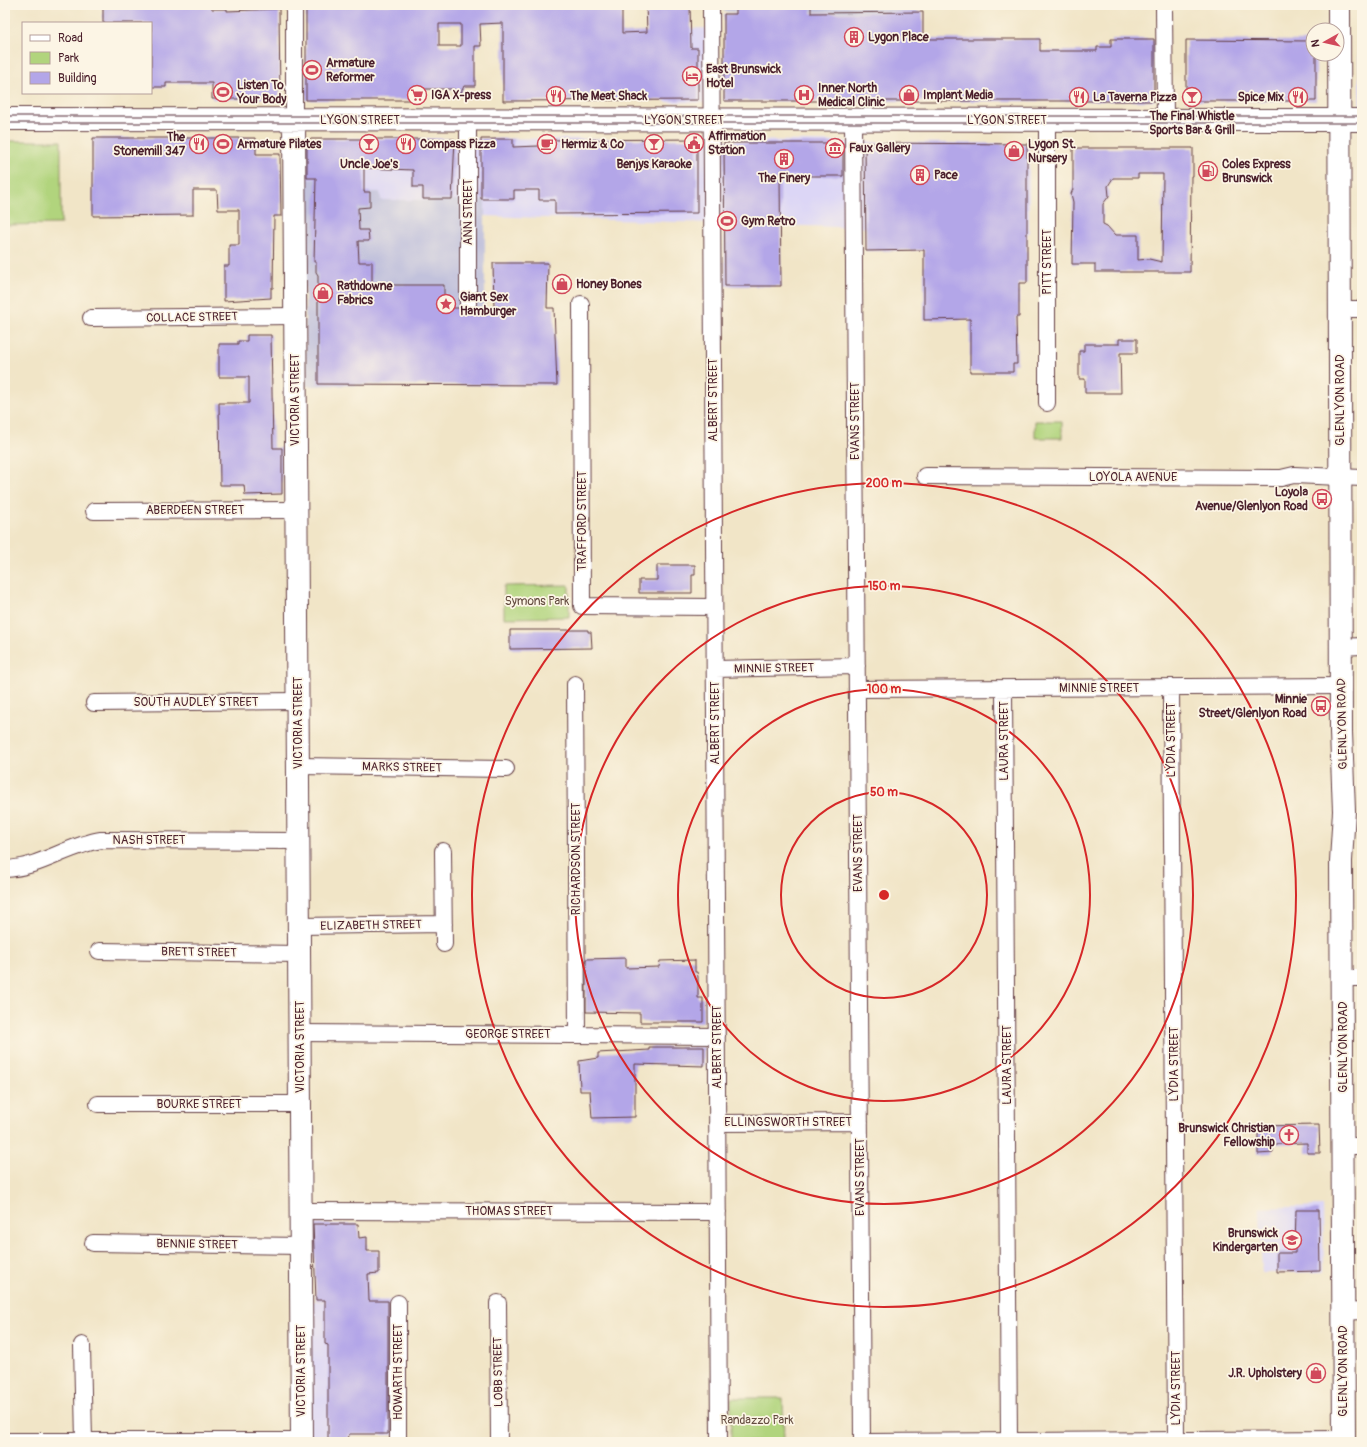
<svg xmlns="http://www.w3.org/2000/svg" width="1367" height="1447" font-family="Pangolin,sans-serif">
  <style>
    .built { fill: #dcd6f6 }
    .industrial { fill: #c2c2dc }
    .green { fill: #b1d47d; stroke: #7e7a54 }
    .building { fill: #b3a6e8; fill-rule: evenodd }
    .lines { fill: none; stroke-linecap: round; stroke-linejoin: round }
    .street-casing { stroke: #633d42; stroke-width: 18 }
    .secondary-casing { stroke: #633d42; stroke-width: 24 }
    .street { stroke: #fff; stroke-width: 16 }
    .secondary { stroke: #fff; stroke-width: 22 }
    .tram { stroke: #4a1f2b; stroke-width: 1 }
    .ring { fill: none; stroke: #d62828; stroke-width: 2 }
    .labels { text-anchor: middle; stroke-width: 3.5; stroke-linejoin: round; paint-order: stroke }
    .poi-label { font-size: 12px; font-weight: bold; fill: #4a1f2b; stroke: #fcf5e5; text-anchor: start }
    .street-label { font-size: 12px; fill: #4a1f2b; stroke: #fcf5e5 }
    .park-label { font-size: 12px; fill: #644c40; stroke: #fcf5e5 }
    .centre { fill: #d62828; stroke: #fcf5e5; stroke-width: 2 }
    .ring-label { font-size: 12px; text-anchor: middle; font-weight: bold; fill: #d62828; stroke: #fcf5e5; stroke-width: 3.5; stroke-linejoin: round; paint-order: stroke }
  </style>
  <rect width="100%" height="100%" fill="#fcf5e5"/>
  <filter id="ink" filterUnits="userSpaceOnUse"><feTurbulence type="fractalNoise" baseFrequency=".025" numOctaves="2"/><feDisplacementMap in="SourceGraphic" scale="8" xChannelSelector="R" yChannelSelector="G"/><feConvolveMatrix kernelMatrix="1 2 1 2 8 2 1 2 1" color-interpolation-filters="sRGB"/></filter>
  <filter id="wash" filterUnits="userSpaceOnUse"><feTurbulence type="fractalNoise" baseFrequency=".012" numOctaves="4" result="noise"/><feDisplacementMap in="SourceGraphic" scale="16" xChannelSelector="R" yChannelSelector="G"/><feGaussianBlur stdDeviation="0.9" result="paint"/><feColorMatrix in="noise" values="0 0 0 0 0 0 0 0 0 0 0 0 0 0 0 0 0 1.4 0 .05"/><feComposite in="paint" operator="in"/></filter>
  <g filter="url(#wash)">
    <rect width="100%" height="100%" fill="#f1e5c7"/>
    <!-- built -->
    <path class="built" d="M711,28L712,103L665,102V29Z
      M1358,40H1362V202Z
      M304,138L648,139L1029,144V233L485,216V200H381L340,192V179H304Z
      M1323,1206L1324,1272L1262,1273L1260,1208Z
      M393,1300L394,1435L305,1436L304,1301Z"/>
    <!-- industrial -->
    <path class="industrial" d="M724,5H918V12H724Z
      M304,179H340L341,192H380L381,200H485V384L306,386Z"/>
    <!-- green -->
    <path class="green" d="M5,141H61V224L5,225Z
      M1035,421H1062V438H1035Z
      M569,585V617L504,618V586Z
      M731,1398H783L784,1442H731Z"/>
    <g id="blocks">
      <!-- building -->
      <path class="building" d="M103,5H212V9H227V11L279,9L280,99H212V83H166V87H151V23H103Z
        M306,5H622V33L647,32L646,5H690L691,48H698V100L503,101V23L480,24L481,46H475V86H464L460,95L454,89H423V100H306ZM439,24H461V46H439Z
        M736,5H811V13L923,12V39H1040V51H1097V47H1111V39H1154V101H724V14H736Z
        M1186,40L1313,41V54H1316V101H1186Z
        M93,138H256V154H280L281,216H274L273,288H271V298L224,301V266H229V245H239V210H218L217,190H193V215L93,216Z
        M311,139H455L452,199H423V187H413V170L364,168V192H370V207L358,208L359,230H368L369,241H358L359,262H372V285H444V302H452V308H459L463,312L468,313L473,312L477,308H494L493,263H548L547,308H554L557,385L318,384V275L316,272V262H314L316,178H307V143Z
        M481,139H513V147L539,146V140L697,139V213L555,214V200H539V190H514V199H481Z
        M724,143H843V176H780L781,286H725Z
        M865,143L1027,144V283H1019V317H1016L1017,364H1013V372H970V319L924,320V250L866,251Z
        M1073,148H1193V176H1191L1190,272H1095V264H1072L1073,202L1071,194L1073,189ZM1138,174H1163L1162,262L1149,259L1138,260V235H1115L1107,226L1103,224V204L1109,196L1108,186L1113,178H1138Z
        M247,335H271L273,448H282V494L245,495L244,485H220L219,403H249V377H219V344H238V341H247Z
        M1119,339H1137V353H1120L1121,393H1085V379H1079V351H1084V344H1119Z
        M657,565H695V575H692V593H639V580H657Z
        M510,630H588V632H591L592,648L510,649Z
        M626,958V968L659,967L660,961L695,960V972H697L698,977V998H703V1022H640V1013L586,1012V959Z
        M649,1047H704V1066L635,1064V1117L592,1118L590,1091H580L579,1061L598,1058V1053L649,1050Z
        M1319,1125L1320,1153H1307V1143L1273,1144V1153L1258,1154V1126Z
        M1296,1210H1319L1320,1271L1277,1272V1253H1295Z
        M313,1224H358L359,1238L367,1237V1251H379V1273L368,1274L369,1301H388V1434H349L348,1442H328V1345L325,1344V1300H316Z"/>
    </g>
  </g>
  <g filter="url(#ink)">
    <use href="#blocks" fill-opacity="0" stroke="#633d42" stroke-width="1"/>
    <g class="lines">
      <!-- street casing -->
      <g class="street-casing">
        <path id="street" d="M711,5L719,1442
          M1164,5L1165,120
          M294,120V5
          M468,120V304
          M853,120L862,1442
          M1047,120V403
          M581,304L582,606L714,607
          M1340,309H1362
          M91,318L294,316
          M925,476L1281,478L1294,475L1362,478
          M94,511L295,510
          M1341,647L1362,646
          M715,669L857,666
          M575,684L577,1035
          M1171,687L1176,1440
          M857,689L1341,686
          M1004,689L1009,1441
          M94,703L298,701
          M298,766L506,769
          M443,851L444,944
          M5,869C40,868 68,845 101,840L298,841
          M299,926L444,924
          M99,951L299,954
          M1342,978H1362
          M299,1033L717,1036
          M98,1104H300
          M717,1123L860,1122
          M1343,1146H1362
          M300,1211L718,1212
          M93,1243L301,1246
          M398,1303V1442
          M498,1303L499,1442
          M1343,1312L1362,1311
          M82,1345L84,1442
          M5,1441H302
          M864,1442L1344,1439"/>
      </g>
      <!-- secondary casing -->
      <g class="secondary-casing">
        <path id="secondary" d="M1339,5L1341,732L1344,811L1341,861L1344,1442
          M5,119L1362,120
          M294,120L302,1442"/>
      </g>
      <!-- street -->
      <use href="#street" class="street"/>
      <!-- secondary -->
      <use href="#secondary" class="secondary"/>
      <!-- tram -->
      <path class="tram" d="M5,116H1362
        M5,123H1362"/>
    </g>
  </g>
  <!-- distance rings -->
  <g class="ring">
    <circle cx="884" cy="895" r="103"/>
    <circle cx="884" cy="895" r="206"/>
    <circle cx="884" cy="895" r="309"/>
    <circle cx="884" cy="895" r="412"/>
  </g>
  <!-- icons -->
  <defs>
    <g id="building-ring" transform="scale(1)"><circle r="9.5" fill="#fcf5e5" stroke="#d1495b" stroke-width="1.5"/><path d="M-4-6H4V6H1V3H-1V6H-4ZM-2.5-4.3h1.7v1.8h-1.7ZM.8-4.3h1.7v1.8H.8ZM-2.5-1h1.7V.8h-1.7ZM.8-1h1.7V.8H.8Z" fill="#d1495b"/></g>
    <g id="stadium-ring" transform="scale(1)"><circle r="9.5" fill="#fcf5e5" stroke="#d1495b" stroke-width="1.5"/><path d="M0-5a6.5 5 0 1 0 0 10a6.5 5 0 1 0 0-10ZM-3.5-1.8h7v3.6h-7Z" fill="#d1495b"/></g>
    <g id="hotel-ring" transform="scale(1)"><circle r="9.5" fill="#fcf5e5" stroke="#d1495b" stroke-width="1.5"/><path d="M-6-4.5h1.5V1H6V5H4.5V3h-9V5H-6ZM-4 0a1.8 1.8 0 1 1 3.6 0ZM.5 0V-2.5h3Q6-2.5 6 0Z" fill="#d1495b"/></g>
    <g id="supermarket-ring" transform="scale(1)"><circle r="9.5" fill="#fcf5e5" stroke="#d1495b" stroke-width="1.5"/><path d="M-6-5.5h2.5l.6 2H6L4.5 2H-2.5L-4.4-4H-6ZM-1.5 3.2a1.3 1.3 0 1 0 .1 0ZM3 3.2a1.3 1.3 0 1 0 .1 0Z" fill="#d1495b"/></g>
    <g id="hospital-ring" transform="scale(1)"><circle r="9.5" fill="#fcf5e5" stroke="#d1495b" stroke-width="1.5"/><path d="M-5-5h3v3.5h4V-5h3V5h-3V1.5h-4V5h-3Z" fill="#d1495b"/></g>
    <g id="shop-ring" transform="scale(1)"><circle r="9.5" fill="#fcf5e5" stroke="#d1495b" stroke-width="1.5"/><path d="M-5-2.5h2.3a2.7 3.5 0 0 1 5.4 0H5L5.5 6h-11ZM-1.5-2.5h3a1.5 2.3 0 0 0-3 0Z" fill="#d1495b"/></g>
    <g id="restaurant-ring" transform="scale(1)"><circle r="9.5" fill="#fcf5e5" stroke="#d1495b" stroke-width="1.5"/><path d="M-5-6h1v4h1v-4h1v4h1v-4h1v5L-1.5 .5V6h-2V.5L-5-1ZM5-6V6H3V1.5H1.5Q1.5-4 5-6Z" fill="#d1495b"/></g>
    <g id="bar-ring" transform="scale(1)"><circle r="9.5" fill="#fcf5e5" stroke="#d1495b" stroke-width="1.5"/><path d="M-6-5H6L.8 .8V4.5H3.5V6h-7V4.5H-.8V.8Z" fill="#d1495b"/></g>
    <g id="civic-ring" transform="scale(1)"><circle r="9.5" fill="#fcf5e5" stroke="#d1495b" stroke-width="1.5"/><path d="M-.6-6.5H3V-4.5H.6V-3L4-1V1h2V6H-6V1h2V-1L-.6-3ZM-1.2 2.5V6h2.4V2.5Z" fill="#d1495b"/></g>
    <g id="cafe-ring" transform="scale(1)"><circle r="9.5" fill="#fcf5e5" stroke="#d1495b" stroke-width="1.5"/><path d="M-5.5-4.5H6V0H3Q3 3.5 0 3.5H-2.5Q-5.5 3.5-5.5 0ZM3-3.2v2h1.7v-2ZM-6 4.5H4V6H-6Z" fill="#d1495b"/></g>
    <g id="museum-ring" transform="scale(1)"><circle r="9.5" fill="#fcf5e5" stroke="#d1495b" stroke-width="1.5"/><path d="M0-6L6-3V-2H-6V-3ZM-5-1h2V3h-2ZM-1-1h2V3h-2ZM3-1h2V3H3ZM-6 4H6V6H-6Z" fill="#d1495b"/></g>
    <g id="fuel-ring" transform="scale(1)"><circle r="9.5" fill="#fcf5e5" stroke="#d1495b" stroke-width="1.5"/><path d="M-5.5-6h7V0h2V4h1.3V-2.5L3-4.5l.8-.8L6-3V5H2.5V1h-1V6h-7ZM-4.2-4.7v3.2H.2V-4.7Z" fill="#d1495b"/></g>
    <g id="sight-ring" transform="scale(1)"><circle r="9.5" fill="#fcf5e5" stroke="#d1495b" stroke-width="1.5"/><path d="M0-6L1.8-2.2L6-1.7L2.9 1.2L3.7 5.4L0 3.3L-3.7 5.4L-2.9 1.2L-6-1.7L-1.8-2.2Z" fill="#d1495b"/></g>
    <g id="bus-ring" transform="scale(1)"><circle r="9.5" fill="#fcf5e5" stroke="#d1495b" stroke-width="1.5"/><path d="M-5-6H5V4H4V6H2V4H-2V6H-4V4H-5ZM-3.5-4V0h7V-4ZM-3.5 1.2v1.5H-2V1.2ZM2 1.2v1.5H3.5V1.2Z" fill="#d1495b"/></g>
    <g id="church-ring" transform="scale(1)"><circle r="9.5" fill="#fcf5e5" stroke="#d1495b" stroke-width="1.5"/><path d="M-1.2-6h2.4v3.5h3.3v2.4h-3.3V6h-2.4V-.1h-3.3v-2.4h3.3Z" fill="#d1495b"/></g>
    <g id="school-ring" transform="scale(1)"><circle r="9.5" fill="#fcf5e5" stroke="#d1495b" stroke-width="1.5"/><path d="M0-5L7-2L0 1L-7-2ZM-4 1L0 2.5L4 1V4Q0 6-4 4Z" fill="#d1495b"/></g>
  </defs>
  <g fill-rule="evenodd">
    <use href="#building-ring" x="854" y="37"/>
    <use href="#stadium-ring" x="312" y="70"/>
    <use href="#hotel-ring" x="692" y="76"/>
    <use href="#stadium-ring" x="223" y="92"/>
    <use href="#supermarket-ring" x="417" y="95"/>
    <use href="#hospital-ring" x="804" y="95"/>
    <use href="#shop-ring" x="909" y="95"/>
    <use href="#restaurant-ring" x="556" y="96"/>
    <use href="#restaurant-ring" x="1079" y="97"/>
    <use href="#bar-ring" x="1192" y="97"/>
    <use href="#restaurant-ring" x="1298" y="97"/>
    <use href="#civic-ring" x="694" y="143"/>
    <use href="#restaurant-ring" x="199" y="144"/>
    <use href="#stadium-ring" x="223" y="144"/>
    <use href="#bar-ring" x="369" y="144"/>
    <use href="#restaurant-ring" x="406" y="144"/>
    <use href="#cafe-ring" x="547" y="144"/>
    <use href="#bar-ring" x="654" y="144"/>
    <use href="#museum-ring" x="835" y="148"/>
    <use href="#shop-ring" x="1014" y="151"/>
    <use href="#building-ring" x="784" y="159"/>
    <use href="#fuel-ring" x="1208" y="171"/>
    <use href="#building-ring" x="920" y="175"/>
    <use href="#stadium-ring" x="727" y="221"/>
    <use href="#shop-ring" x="562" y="284"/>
    <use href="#shop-ring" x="323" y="293"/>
    <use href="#sight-ring" x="446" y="304"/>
    <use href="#bus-ring" x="1322" y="499"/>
    <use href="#bus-ring" x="1321" y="706"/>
    <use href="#church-ring" x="1289" y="1135"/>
    <use href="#school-ring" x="1292" y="1240"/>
    <use href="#shop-ring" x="1316" y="1373"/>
  </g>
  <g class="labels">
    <!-- poi labels -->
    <g class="poi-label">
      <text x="868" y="41">Lygon Place</text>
      <text x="326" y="67">Armature<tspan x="326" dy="14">Reformer</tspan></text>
      <text x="706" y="73">East Brunswick<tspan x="706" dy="14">Hotel</tspan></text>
      <text x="237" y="89">Listen To<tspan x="237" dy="14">Your Body</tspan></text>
      <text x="818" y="92">Inner North<tspan x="818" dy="14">Medical Clinic</tspan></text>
      <text x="431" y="99">IGA X-press</text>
      <text x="923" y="99">Implant Media</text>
      <text x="570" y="100">The Meat Shack</text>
      <text x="1093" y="101">La Taverna Pizza</text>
      <text x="1284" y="101" text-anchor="end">Spice Mix</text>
      <text x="1192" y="120" text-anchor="middle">The Final Whistle<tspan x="1192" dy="14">Sports Bar &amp; Grill</tspan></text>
      <text x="708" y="140">Affirmation<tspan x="708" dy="14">Station</tspan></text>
      <text x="185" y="141" text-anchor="end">The<tspan x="185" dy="14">Stonemill 347</tspan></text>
      <text x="237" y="148">Armature Pilates</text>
      <text x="420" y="148">Compass Pizza</text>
      <text x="561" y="148">Hermiz &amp; Co</text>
      <text x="1028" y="148">Lygon St.<tspan x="1028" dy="14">Nursery</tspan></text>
      <text x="849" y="152">Faux Gallery</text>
      <text x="369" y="168" text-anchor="middle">Uncle Joe's</text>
      <text x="654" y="168" text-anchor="middle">Benjys Karaoke</text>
      <text x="1222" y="168">Coles Express<tspan x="1222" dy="14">Brunswick</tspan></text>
      <text x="934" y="179">Pace</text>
      <text x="784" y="182" text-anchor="middle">The Finery</text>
      <text x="741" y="225">Gym Retro</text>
      <text x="576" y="288">Honey Bones</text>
      <text x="337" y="290">Rathdowne<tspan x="337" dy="14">Fabrics</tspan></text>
      <text x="460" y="301">Giant Sex<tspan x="460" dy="14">Hamburger</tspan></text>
      <text x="1308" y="496" text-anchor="end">Loyola<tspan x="1308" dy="14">Avenue/Glenlyon Road</tspan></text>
      <text x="1307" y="703" text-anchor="end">Minnie<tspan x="1307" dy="14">Street/Glenlyon Road</tspan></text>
      <text x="1275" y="1132" text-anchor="end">Brunswick Christian<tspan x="1275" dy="14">Fellowship</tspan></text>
      <text x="1278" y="1237" text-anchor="end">Brunswick<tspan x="1278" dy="14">Kindergarten</tspan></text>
      <text x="1302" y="1377" text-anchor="end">J.R. Upholstery</text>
    </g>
    <!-- street labels -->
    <g class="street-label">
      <text x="360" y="124">LYGON STREET</text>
      <text x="684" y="124">LYGON STREET</text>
      <text x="1007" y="124">LYGON STREET</text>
      <text transform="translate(468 212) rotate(-90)" y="4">ANN STREET</text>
      <text transform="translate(1047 262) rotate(-90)" y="4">PITT STREET</text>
      <text transform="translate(192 317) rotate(-1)" y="4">COLLACE STREET</text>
      <text transform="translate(295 400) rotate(-90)" y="4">VICTORIA STREET</text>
      <text transform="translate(713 400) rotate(-90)" y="4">ALBERT STREET</text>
      <text transform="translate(1340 400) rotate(-90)" y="4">GLENLYON ROAD</text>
      <text transform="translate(855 421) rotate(-90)" y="4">EVANS STREET</text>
      <text x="1133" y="481">LOYOLA AVENUE</text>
      <text x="195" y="514">ABERDEEN STREET</text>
      <text transform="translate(582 521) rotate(-90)" y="4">TRAFFORD STREET</text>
      <text transform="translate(774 668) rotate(-1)" y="4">MINNIE STREET</text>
      <text x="1099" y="692">MINNIE STREET</text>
      <text x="196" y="706">SOUTH AUDLEY STREET</text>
      <text transform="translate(298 723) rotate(-90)" y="4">VICTORIA STREET</text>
      <text transform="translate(715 723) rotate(-90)" y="4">ALBERT STREET</text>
      <text transform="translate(1342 724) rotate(-91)" y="4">GLENLYON ROAD</text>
      <text transform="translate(1171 740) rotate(-90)" y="4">LYDIA STREET</text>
      <text transform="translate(1004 741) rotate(-90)" y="4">LAURA STREET</text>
      <text transform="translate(402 767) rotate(1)" y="4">MARKS STREET</text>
      <text x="149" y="844">NASH STREET</text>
      <text transform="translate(858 853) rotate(-90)" y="4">EVANS STREET</text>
      <text transform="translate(576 859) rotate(-90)" y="4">RICHARDSON STREET</text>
      <text transform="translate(371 925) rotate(-1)" y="4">ELIZABETH STREET</text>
      <text transform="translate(199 952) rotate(1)" y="4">BRETT STREET</text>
      <text x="508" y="1038">GEORGE STREET</text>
      <text transform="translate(300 1047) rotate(-90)" y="4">VICTORIA STREET</text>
      <text transform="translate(717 1047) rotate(-90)" y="4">ALBERT STREET</text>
      <text transform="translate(1343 1047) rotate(-90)" y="4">GLENLYON ROAD</text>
      <text transform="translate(1174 1064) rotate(-90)" y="4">LYDIA STREET</text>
      <text transform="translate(1007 1065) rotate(-90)" y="4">LAURA STREET</text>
      <text x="199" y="1108">BOURKE STREET</text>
      <text x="788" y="1126">ELLINGSWORTH STREET</text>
      <text transform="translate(860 1177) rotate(-90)" y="4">EVANS STREET</text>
      <text x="509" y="1215">THOMAS STREET</text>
      <text transform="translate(197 1244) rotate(1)" y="4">BENNIE STREET</text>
      <text transform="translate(301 1371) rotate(-90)" y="4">VICTORIA STREET</text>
      <text transform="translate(1343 1371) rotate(-90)" y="4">GLENLYON ROAD</text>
      <text transform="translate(398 1372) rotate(-90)" y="4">HOWARTH STREET</text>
      <text transform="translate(498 1372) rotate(-91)" y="4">LOBB STREET</text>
      <text transform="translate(1176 1388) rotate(-90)" y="4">LYDIA STREET</text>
    </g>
    <!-- park labels -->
    <g class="park-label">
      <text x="537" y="605">Symons Park</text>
      <text x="757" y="1424">Randazzo Park</text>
    </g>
  </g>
  <circle cx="884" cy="895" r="6" class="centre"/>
  <g class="ring-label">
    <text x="884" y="487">200 m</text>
    <text x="884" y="590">150 m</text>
    <text x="884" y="693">100 m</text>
    <text x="884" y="796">50 m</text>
  </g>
  <!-- margin -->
  <rect width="1367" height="1447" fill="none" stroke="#fcf5e5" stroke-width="20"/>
  <!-- legend -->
  <rect x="22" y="22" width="130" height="72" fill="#fcf5e5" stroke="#b59f9b"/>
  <rect x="30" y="35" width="20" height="6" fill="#ffffff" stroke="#b59f9b"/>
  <text x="58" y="42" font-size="12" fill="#4a1f2b">Road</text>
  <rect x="30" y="52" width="20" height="12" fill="#b1d47d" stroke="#b59f9b"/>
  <text x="58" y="62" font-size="12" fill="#4a1f2b">Park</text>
  <rect x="30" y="72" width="20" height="12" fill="#b3a6e8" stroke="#b59f9b"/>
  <text x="58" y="82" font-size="12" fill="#4a1f2b">Building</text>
  <!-- north arrow -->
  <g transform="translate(1325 42) rotate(262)"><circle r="19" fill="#fcf5e5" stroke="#b59f9b"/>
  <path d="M0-3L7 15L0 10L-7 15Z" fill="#d1495b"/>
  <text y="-6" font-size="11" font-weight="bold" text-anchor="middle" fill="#4a1f2b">N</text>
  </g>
</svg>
